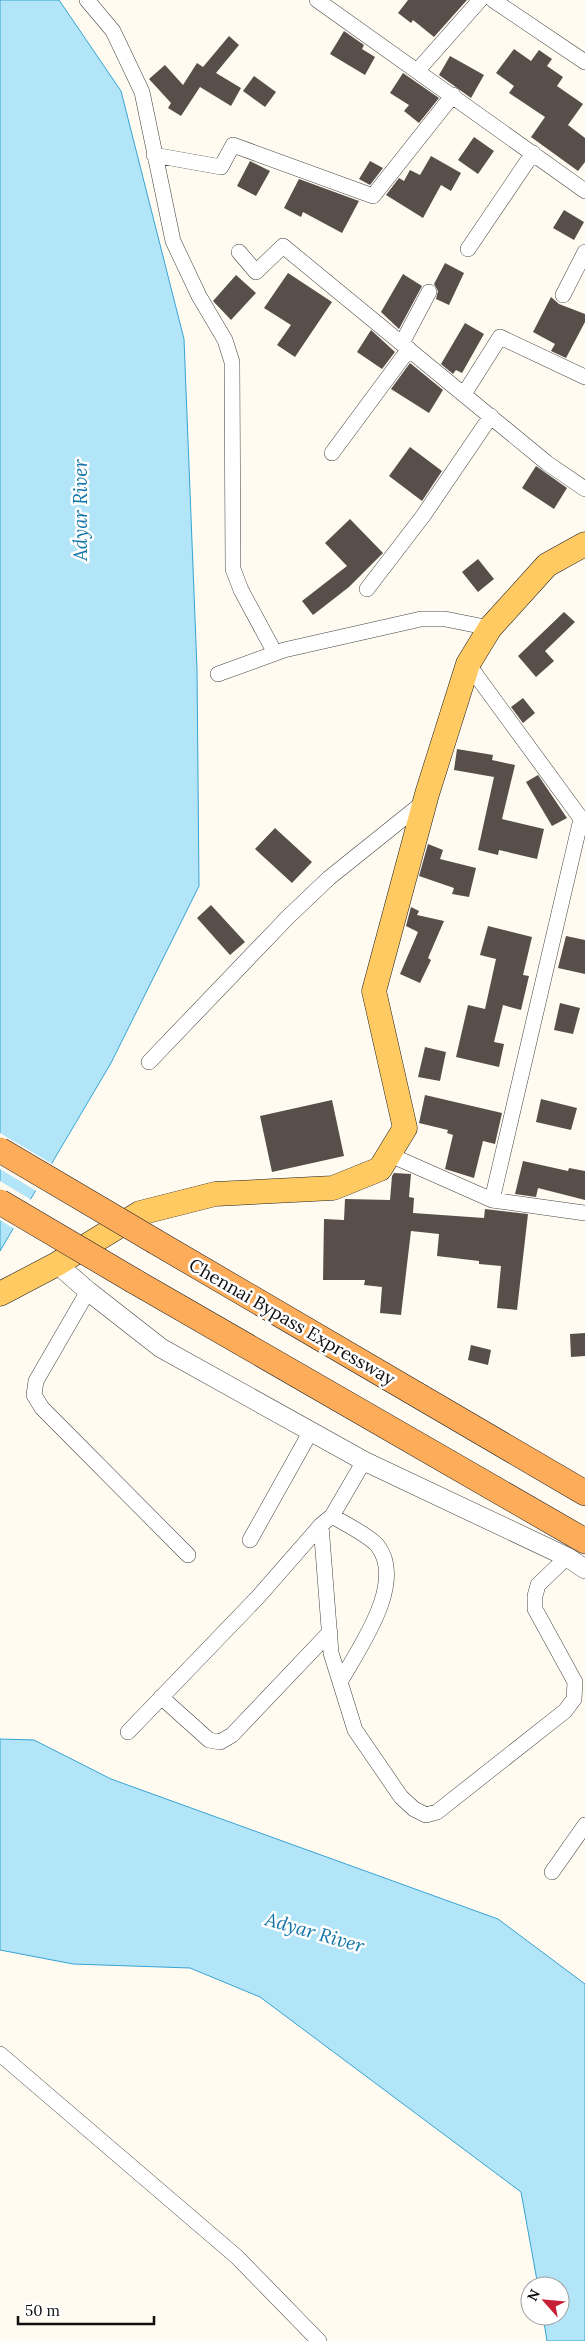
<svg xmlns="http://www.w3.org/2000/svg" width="585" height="2341" font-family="Lora,serif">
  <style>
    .water { fill: #b3e5f9; stroke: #36a3d4 }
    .pier { fill: #fffbf1 }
    .building { fill: #584f4b }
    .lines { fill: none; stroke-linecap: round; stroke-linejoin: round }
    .minor-casing { stroke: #424242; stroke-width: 16 }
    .tertiary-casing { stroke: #424242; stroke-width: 20 }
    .primary-casing { stroke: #202020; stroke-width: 25 }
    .trunk-casing { stroke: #202020; stroke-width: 26 }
    .minor { stroke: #fff; stroke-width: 15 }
    .tertiary { stroke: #fff; stroke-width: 19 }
    .primary { stroke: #ffca61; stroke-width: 24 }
    .trunk { stroke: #fdad5a; stroke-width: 25 }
    .trunk-bridge-casing { stroke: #202020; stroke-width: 26; stroke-linecap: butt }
    .trunk-bridge { stroke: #fdad5a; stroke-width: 25 }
    .labels { text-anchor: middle; stroke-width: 5; stroke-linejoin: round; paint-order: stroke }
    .street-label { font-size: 18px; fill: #0f0f0f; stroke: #fff }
    .water-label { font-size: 19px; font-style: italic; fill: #1174a8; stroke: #fff }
  </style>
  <rect width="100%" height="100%" fill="#fffbf1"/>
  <!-- water -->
  <path class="water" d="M0,0H59L121,91L184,339L197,669L199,886L111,1063L0,1251Z
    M0,1739L34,1740L111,1779L498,1919L585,1984V2341H547L543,2316H560V2286H538L521,2192L260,1997L190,1968L73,1964L0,1950Z"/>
  <!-- pier -->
  <path class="pier" d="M0,1133L54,1165L38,1192L0,1169Z
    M0,1181L33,1201L16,1230L0,1220Z"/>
  <!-- building -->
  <path class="building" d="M408,0H467L434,37L413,20L411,23L398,13Z
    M344,31L364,45L362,49L375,57L365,75L330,54Z
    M229,36L239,45L216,73L241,88L231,106L200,87L181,116L168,108L171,103L149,79L165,65L183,85L197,63L203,67Z
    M514,49L531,61L539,50L552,59L547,66L563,77L557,86L583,104L568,125L585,138V162L578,171L531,137L545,117L509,93L514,86L496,73Z
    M450,56L484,75L471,98L439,75Z
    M403,73L439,98L419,123L404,111L409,105L390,93Z
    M254,76L276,92L265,107L243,91Z
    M474,137L494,151L478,174L458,160Z
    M431,156L461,173L451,191L441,185L423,218L386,195L399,178L404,181L410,170L420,175Z
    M250,161L270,171L256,196L237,186Z
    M370,161L383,168L370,185L359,179Z
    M299,179L359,201L342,233L303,212L301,217L284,208Z
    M564,210L584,222L574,240L553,228Z
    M445,263L464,273L449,305L436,299L438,291L434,284Z
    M288,273L332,302L295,357L277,345L291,325L264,308Z
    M403,274L422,286L399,329L381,312Z
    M236,275L256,293L231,320L213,301Z
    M551,297L559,304L585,314V322L566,358L551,351L555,344L533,332Z
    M465,323L484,334L462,373L456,370L453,374L441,364Z
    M371,330L395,352L382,369L357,352Z
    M410,363L443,390L429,413L391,389Z
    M410,447L442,471L422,501L389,476Z
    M536,466L567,488L554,509L522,488Z
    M350,519L383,553L349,587L313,615L302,601L347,566L325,543Z
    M478,559L494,579L478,592L462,572Z
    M564,612L575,622L545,651L554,661L536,677L518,656Z
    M523,698L535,713L523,723L511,707Z
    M457,749L493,755L492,760L515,765L502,819L544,829L537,859L499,850L498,855L478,850L494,777L454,770Z
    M538,775L567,818L552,826L526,782Z
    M275,828L312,862L292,883L255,849Z
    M428,844L443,850L440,859L476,868L469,897L452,894L454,888L419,876Z
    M211,905L245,942L230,955L197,918Z
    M411,907L419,911L417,915L444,921L428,958L431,960L420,983L400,974L418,932L406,926Z
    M488,926L532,937L523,975L529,976L521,1010L503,1005L494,1042L504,1044L499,1067L456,1057L468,1005L485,1009L496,959L480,955Z
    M566,936L585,940V974L558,968Z
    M560,1003L580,1008L573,1034L554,1030Z
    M425,1047L446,1052L440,1081L418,1077Z
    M425,1095L502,1113L495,1144L483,1141L474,1178L445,1169L453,1135L447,1133L448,1130L419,1123Z
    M541,1099L577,1108L571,1130L536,1122Z
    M332,1100L344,1156L272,1172L260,1116Z
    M523,1161L568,1171L569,1168L585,1171V1200L538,1188L536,1197L515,1194Z
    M394,1173L411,1174L409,1197L414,1198L413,1213L484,1218L485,1209L528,1214L517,1310L497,1308L501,1266L479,1264V1261L437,1256L439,1234L411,1231L401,1315L380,1313L382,1287L364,1285L365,1280H323L324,1219L344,1220L345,1199L390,1200L392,1176Z
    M585,1333V1356L571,1357L570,1334Z
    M471,1345L491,1350L488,1365L468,1360Z"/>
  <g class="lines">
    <!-- minor casing -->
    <g class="minor-casing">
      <path id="minor" d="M87,0L113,31L142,92L173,241L199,296L225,340L232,362L233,569L241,590L275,653
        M317,0L585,191
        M493,0L585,62
        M418,70L480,0
        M154,155L221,167L233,145L373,196L453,95
        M468,249L533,153
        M239,252L256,272L283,246L547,463L585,489
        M563,295L585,252
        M402,343L429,292
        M464,394L500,337L585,377
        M332,453L409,349
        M367,589L423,516L491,416
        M468,664L585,824
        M218,674L284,650L421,619H445L490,628
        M149,1062L288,917L329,878L425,801
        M388,1154L492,1200L585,1213
        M492,1200L581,819
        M88,1291L36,1381L34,1395L42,1408L188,1555
        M332,1516C344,1523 368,1535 377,1545C407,1582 359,1648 340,1682
        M321,1525L331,1653L355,1730L401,1797L414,1809L426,1815L437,1812L565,1711L574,1699L575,1682L535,1609V1596L538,1585L567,1557
        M250,1540L311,1431
        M161,1697L209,1740L220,1742L232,1735L330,1632
        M128,1732L258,1597L321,1525L332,1516L364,1461
        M552,1872L585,1825
        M0,2054L237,2257L319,2341"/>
    </g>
    <!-- tertiary casing -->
    <g class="tertiary-casing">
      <path id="tertiary" d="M57,1264L88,1291L161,1348L364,1461L567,1557L585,1569"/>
    </g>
    <!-- primary casing -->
    <g class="primary-casing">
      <path id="primary" d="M0,1294L57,1264L140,1213L215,1194L333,1188L380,1169L405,1128L374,991L427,794L468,664L490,628L547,565L585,544"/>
    </g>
    <!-- trunk casing -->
    <g class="trunk-casing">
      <path id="trunk" d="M156,1242L585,1493
        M134,1281L585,1541"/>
    </g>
    <!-- minor -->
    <use href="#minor" class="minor"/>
    <!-- tertiary -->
    <use href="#tertiary" class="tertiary"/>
    <!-- primary -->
    <use href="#primary" class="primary"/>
    <!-- trunk -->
    <use href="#trunk" class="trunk"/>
    <!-- trunk-bridge casing -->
    <g class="trunk-bridge-casing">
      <path id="trunk-bridge" d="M0,1150L156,1242
        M0,1202L134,1281"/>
    </g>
    <!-- trunk-bridge -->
    <use href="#trunk-bridge" class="trunk-bridge"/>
  </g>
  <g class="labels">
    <!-- street labels -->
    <g class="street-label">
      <text transform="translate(292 1322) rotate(30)" y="6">Chennai Bypass Expressway</text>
    </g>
    <!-- water labels -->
    <g class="water-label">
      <text transform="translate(80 510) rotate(-90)" y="7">Adyar River</text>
      <text transform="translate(315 1932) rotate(16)" y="7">Adyar River</text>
    </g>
  </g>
  <!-- north arrow -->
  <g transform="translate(545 2301) rotate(297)"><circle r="24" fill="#ffffff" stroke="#9f9f9f"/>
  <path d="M0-4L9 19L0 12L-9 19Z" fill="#c71f36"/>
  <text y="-8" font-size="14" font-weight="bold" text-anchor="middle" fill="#0f0f0f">N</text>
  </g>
  <!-- scale -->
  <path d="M18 2316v8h136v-8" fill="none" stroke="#0f0f0f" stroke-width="2.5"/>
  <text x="25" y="2316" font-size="15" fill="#0f0f0f" stroke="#ffffff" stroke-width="4" paint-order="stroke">50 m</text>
</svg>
